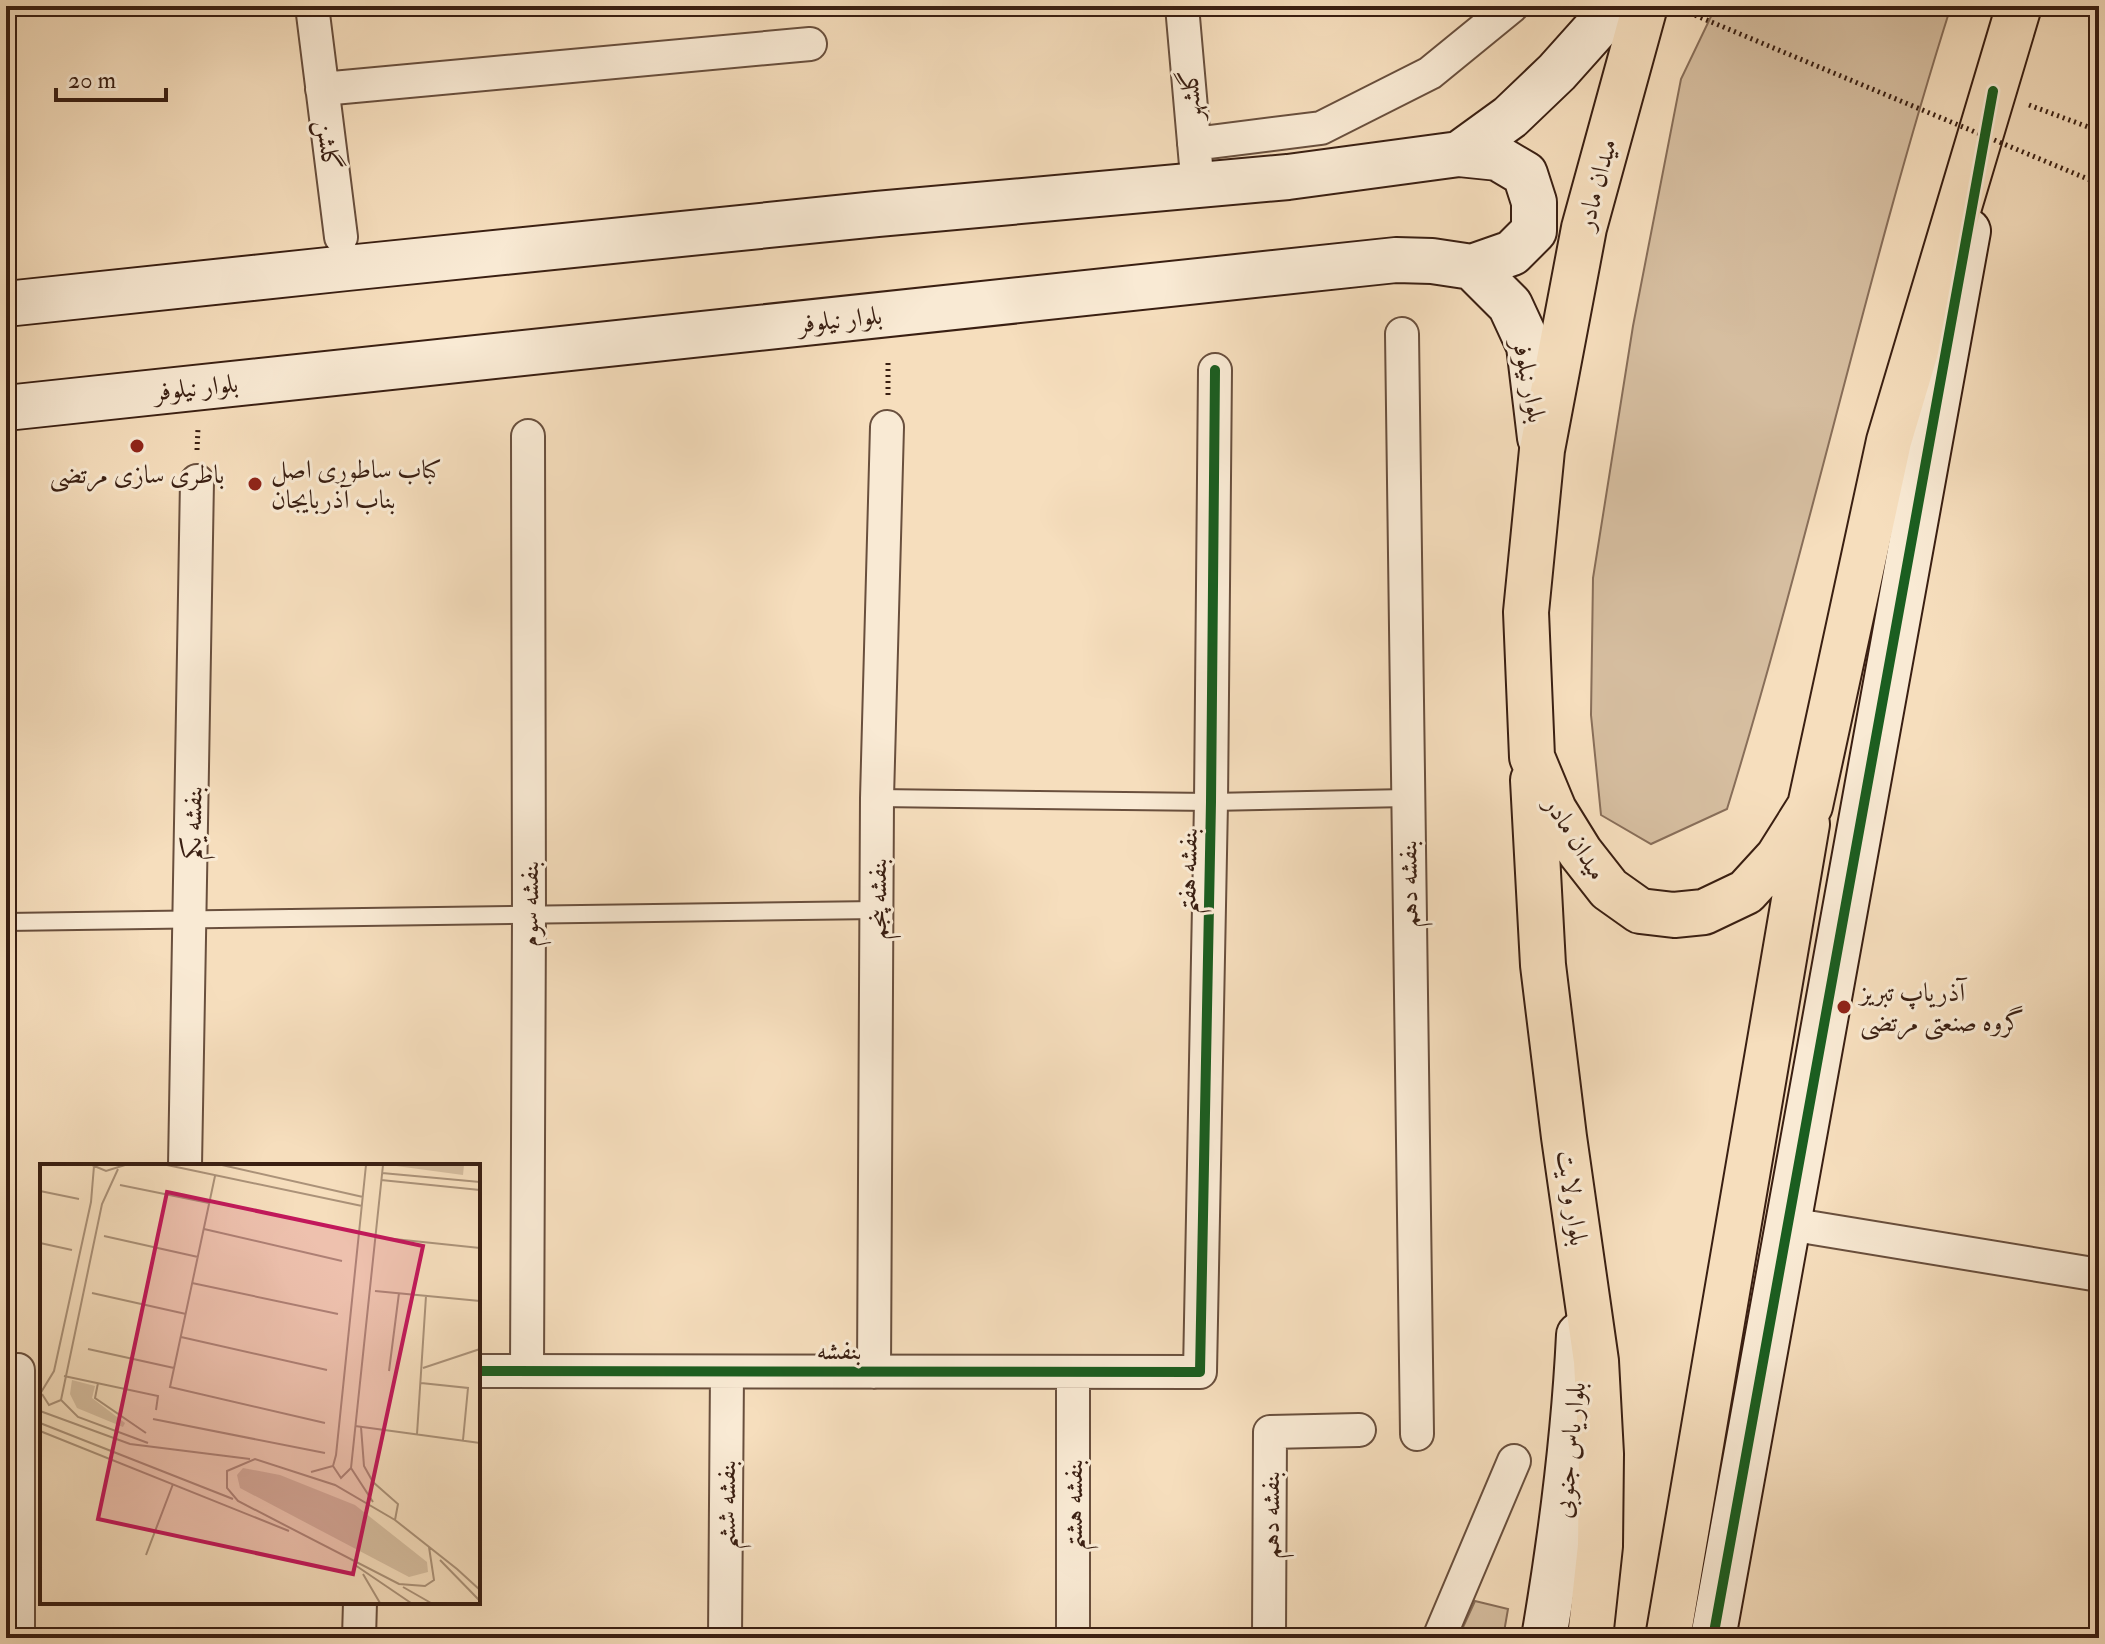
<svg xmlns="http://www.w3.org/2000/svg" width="2105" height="1644" font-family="'IM FELL Double Pica',Amiri,serif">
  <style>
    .green { fill: #d6bea0; stroke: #886e59; stroke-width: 2 }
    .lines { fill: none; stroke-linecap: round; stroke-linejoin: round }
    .lane-casing { stroke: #694f3d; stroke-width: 20 }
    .street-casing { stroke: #694f3d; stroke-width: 36 }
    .secondary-casing { stroke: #3a1f12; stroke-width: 48 }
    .primary-casing { stroke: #3a1f12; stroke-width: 48 }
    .path { stroke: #3a1f12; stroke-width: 5; stroke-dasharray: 2 4; stroke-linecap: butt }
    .lane { stroke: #f9ead4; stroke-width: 16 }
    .street { stroke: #f9ead4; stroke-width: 32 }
    .secondary { stroke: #f9ead4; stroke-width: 44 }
    .primary { stroke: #f6debd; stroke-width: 44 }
    .path-bridge { stroke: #3a1f12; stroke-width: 5; stroke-dasharray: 2 4; stroke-linecap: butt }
    .cycleway-casing { stroke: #f9ead4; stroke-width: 15 }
    .cycleway { stroke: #1b5e20; stroke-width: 10 }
    .poi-dot { fill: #8f2418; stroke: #f9ead4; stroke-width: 3 }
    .labels { text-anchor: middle; stroke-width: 6; stroke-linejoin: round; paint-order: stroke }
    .street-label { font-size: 26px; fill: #3a1f12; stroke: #f9ead4 }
    .poi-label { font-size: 26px; fill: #3a1f12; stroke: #f9ead4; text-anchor: start }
    .inset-road { fill: none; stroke: #ab9279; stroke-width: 2 }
    .view { fill: #c2185b; fill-opacity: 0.15; stroke: #c2185b; stroke-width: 4 }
    .inset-edge { fill: none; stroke: #3a1f12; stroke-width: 4 }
  </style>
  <rect width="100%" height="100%" fill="#f6debd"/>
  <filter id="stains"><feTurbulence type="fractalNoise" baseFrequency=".0025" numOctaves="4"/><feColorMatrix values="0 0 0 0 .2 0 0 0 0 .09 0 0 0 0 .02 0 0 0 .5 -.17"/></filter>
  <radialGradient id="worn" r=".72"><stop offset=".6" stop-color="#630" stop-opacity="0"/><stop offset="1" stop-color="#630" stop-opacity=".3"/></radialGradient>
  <!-- green -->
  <path class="green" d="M1716,6H1951C1867,271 1809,543 1727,809L1651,844L1601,815L1591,715L1593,578L1633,326L1681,79Z
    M1475,1601L1508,1609L1503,1638H1458Z"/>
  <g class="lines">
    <!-- lane casing -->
    <g class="lane-casing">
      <path id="lane" d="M877,798L1211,802L1407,798
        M6,922L877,910"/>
    </g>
    <!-- street casing -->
    <g class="street-casing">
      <path id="street" d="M312,6L341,237
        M1182,6L1196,165
        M322,89L810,44
        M1194,144L1321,128L1430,73L1512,6
        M1402,334L1417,1434
        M185,1166L197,481
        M1789,1224L2099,1275
        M18,1370V1638
        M478,1371L1200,1372L1211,802L1215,370
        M527,1371L529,915L528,436
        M874,1372L877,798L887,427
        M1073,1372V1638
        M359,1638L360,1602
        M725,1638L727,1372
        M1269,1638L1270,1432L1359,1430
        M1439,1638L1514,1461"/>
    </g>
    <!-- secondary casing -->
    <g class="secondary-casing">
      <path id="secondary" d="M1459,154L1498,158L1525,174L1534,202V231L1512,253L1472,267
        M6,304L347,268L877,214L1288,177L1459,154L1510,117L1557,72L1616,6
        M6,408L1396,260L1432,261L1472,267L1510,305L1529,346L1540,438
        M1544,1638C1561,1538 1574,1437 1579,1335
        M1713,1638L1968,231"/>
    </g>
    <!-- primary casing -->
    <g class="primary-casing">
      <path id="primary" d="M1645,6L1584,228L1542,450L1526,612L1532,757L1554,810L1580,852L1609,889L1640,911L1674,915L1704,912L1746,892L1778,857L1810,806L1889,441L2019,6
        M1533,780L1543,965L1564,1137L1596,1361L1601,1454L1600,1546L1590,1638
        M1668,1638L1807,824"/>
    </g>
    <!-- path -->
    <path class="path" d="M2029,105L2099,131
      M2095,182L2099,173
      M888,395V360
      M197,450L198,428"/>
    <!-- lane -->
    <use href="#lane" class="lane"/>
    <!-- street -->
    <use href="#street" class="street"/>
    <!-- secondary -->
    <use href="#secondary" class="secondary"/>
    <!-- primary -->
    <use href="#primary" class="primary"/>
    <!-- path-bridge -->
    <path class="path-bridge" d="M1673,6L2095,182"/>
    <!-- cycleway casing -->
    <g class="cycleway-casing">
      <path id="cycleway" d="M478,1371L1200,1372L1211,802L1215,370
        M1713,1638L1993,91"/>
    </g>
    <!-- cycleway -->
    <use href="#cycleway" class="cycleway"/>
  </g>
  <!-- markers -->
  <g class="poi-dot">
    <circle cx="137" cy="446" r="8"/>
    <circle cx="255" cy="484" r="8"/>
    <circle cx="1844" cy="1007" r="8"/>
  </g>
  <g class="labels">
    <!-- street labels -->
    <g class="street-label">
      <text transform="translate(1190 95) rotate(-95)" y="9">گلشهر</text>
      <text transform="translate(329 145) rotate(82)" y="9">گلشن</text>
      <text transform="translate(1596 184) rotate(-75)" y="9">میدان مادر</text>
      <text transform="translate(840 319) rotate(-6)" y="9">بلوار نیلوفر</text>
      <text transform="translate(1530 381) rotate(79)" y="9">بلوار نیلوفر</text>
      <text transform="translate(196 387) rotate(-6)" y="9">بلوار نیلوفر</text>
      <text transform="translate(192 823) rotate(-89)" y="9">بنفشه یکم</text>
      <text transform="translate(1576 838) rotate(58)" y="9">میدان مادر</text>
      <text transform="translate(1187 871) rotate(-89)" y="9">بنفشه هفتم</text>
      <text transform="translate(1408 884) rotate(-91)" y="9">بنفشه دهم</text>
      <text transform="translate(877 899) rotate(-90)" y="9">بنفشه پنجم</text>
      <text transform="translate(529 904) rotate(-90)" y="9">بنفشه سوم</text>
      <text transform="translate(1573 1198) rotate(82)" y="9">بلوار ولایت</text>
      <text x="839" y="1359">بنفشه</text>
      <text transform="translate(1569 1450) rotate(-84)" y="9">بلوار یاس جنوبی</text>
      <text transform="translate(726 1505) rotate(-90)" y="9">بنفشه ششم</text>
      <text transform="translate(1073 1505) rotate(-90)" y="9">بنفشه هشتم</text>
      <text transform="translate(1270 1515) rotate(-90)" y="9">بنفشه دهم</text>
    </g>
    <!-- poi labels -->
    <g class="poi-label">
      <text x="271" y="478">کباب ساطوری اصل<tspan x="271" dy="30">بناب آذربایجان</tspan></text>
      <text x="137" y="483" text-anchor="middle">باطری سازی مرتضی</text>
      <text x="1860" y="1001">آذریاپ تبریز<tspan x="1860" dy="30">گروه صنعتی مرتضی</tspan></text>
    </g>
  </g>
  <!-- overview -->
  <g transform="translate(40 1164)">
    <rect width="440" height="440" fill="#f6debd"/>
    <path d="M349,1H424L423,11ZM32,216L55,222L52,234L85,259L83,263L37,244L30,230ZM203,304L240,311L315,341L387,398L388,408L369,413L200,324L197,311Z" fill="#d6bea0"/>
    <path class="inset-road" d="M52,1L66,7L85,1M127,1L322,42M182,1L323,33M78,5L62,40L21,236L38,253L108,279M342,9L440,18M175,12L130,223L285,259M341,16L440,26M80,21L169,39M0,27L39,35M164,65L302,97M64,72L158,93M335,73L440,84M0,79L32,86M152,119L298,150M335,127L440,137M52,129L146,150M141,173L287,206M48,185L134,204M383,204L440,185M349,207L359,129M24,212L118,232L116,246M58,219L55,234L106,269M381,219L428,224L423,276M0,230L14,207L51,38L54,2M2,230L9,241L21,236M0,247L90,280L210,295M113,255L285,289M0,259L193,335M315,262L440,279M321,263L324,302L333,318L358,340L355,356M0,267L249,367M377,270L386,132M293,302L301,314L311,304M271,308L293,302L296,291L326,1M333,338L311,304L343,1M389,383L394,416L385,422L359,420L198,337L187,324V307L215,295L295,321L355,356L417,405L440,426M106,391L133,320M400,396L440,437M315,401L371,439M323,410L340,439M363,423L391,439"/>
    <path class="view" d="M127,28L383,82L313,410L58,355Z"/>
    <rect width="440" height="440" class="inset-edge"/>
  </g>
  <!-- margin -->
  <rect width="2105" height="1644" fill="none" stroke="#f6debd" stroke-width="32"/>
  <rect x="8" y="8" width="2089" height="1628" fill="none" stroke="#3a1f12" stroke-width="4"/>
  <rect x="16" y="16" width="2073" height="1612" fill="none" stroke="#3a1f12" stroke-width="2"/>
  <!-- scale -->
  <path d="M56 88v12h110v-12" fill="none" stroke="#3a1f12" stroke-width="4"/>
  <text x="68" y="88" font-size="24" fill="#3a1f12" stroke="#f9ead4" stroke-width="6" paint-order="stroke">20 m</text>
  <rect width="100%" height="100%" filter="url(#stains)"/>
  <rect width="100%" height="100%" fill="url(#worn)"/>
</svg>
